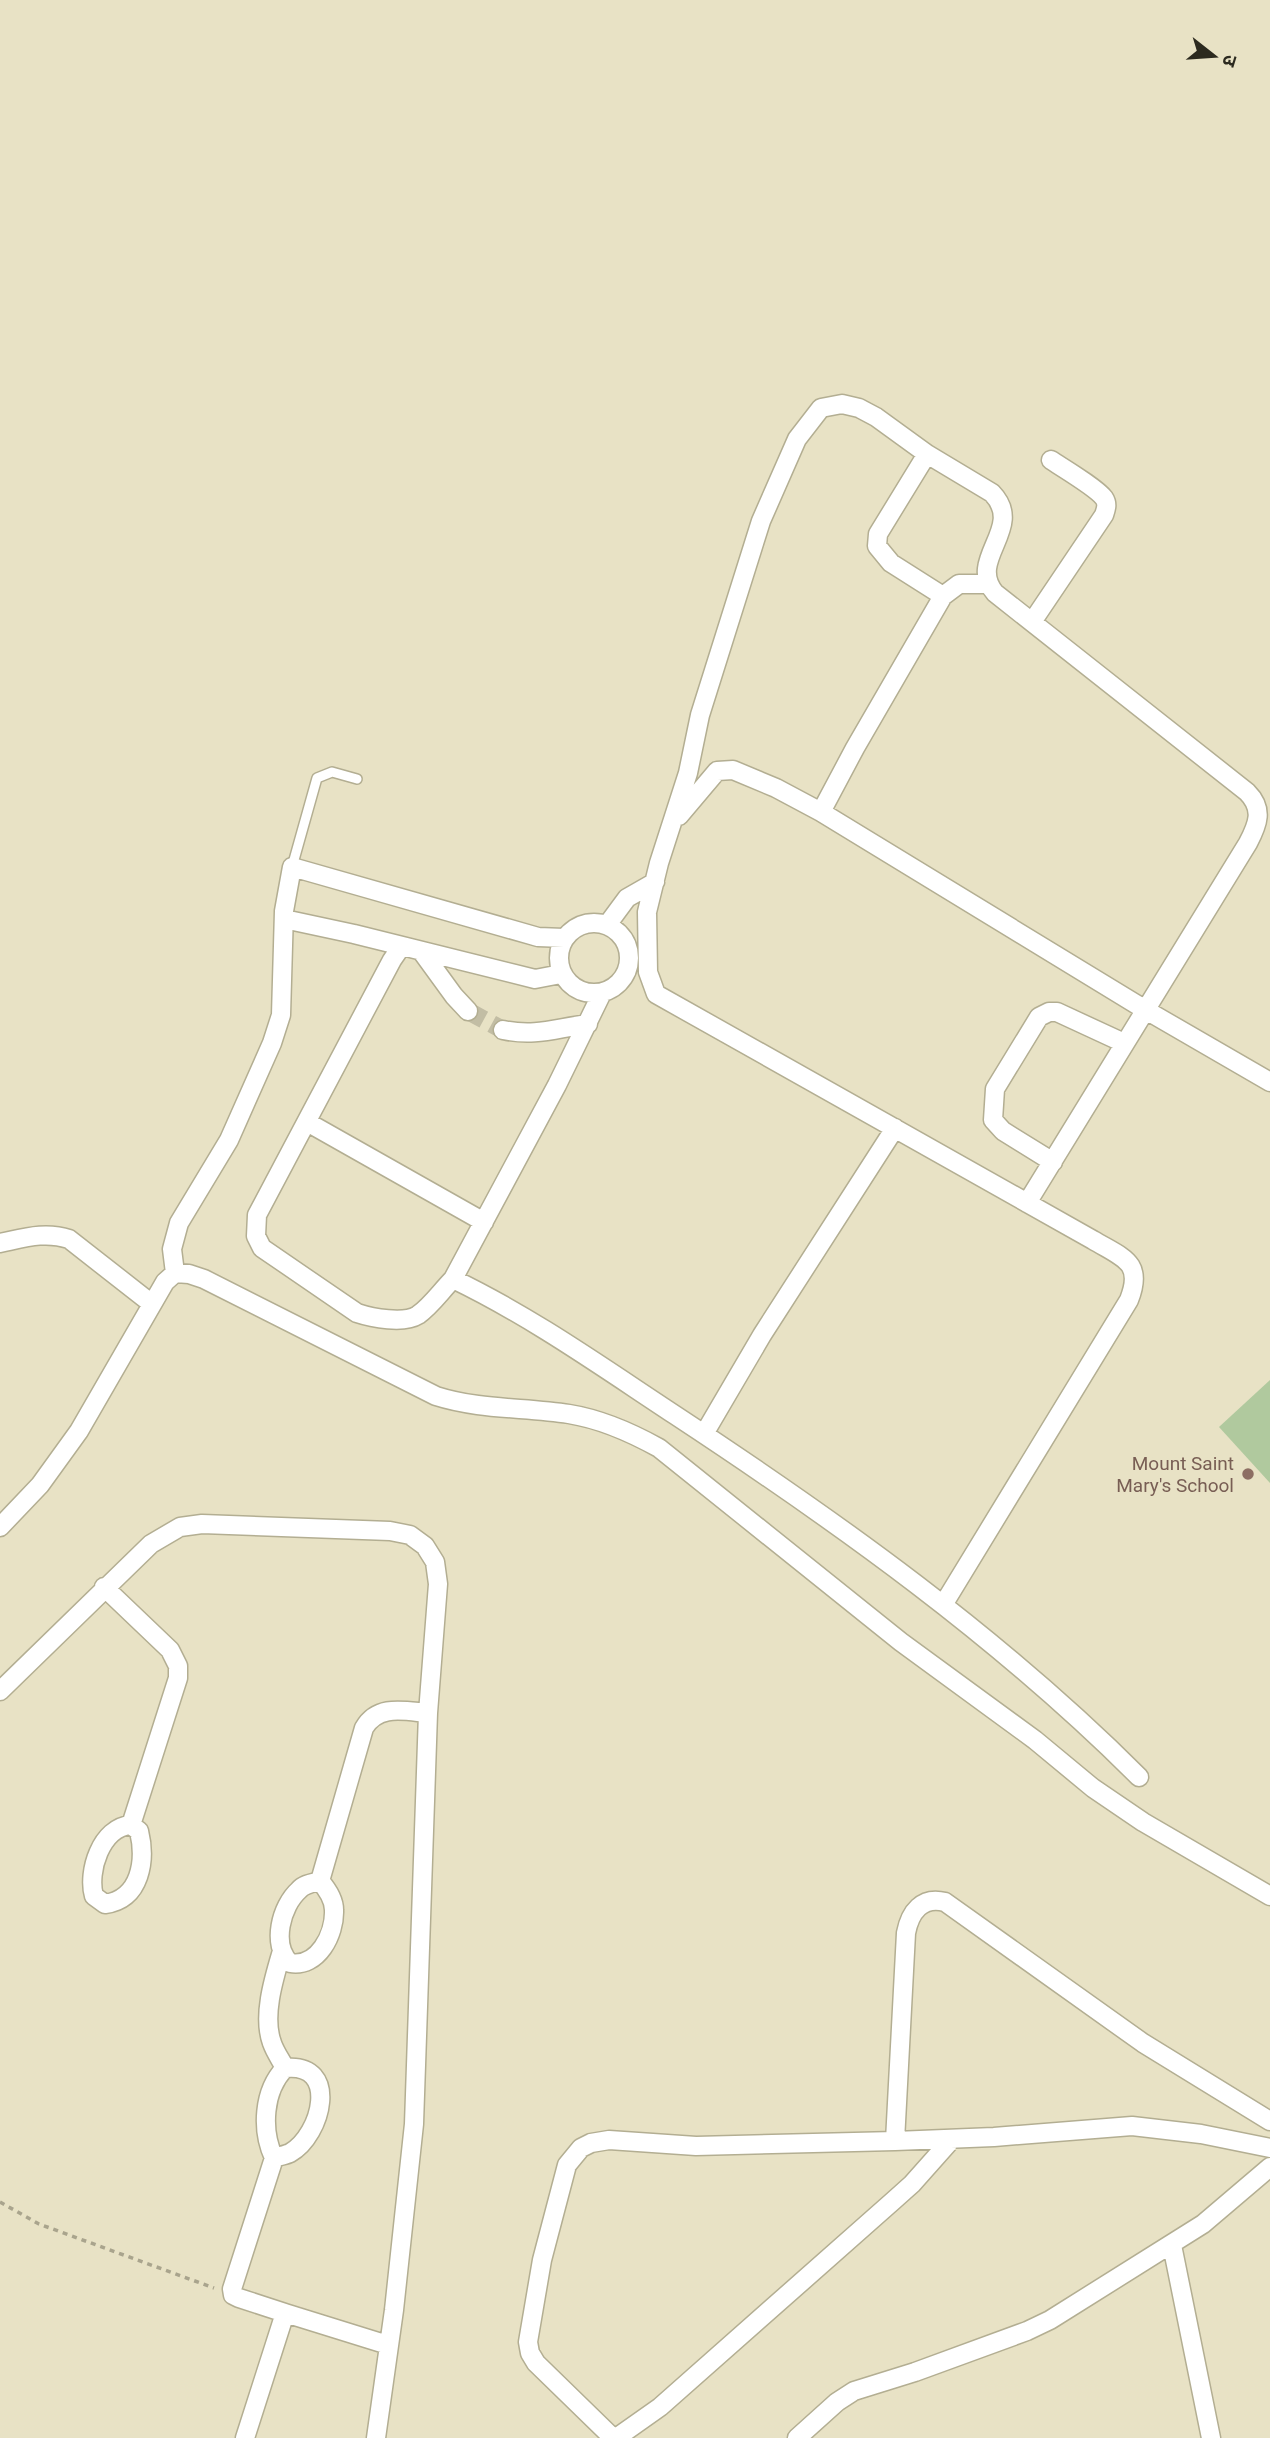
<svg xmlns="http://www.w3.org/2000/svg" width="1270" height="2438" font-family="Roboto,'Noto Sans Devanagari',sans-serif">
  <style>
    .green { fill: #b0c99e }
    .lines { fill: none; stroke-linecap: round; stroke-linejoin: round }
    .minor-tunnel { stroke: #c2bda4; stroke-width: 18; stroke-dasharray: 18 9; stroke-linecap: butt }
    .service-casing { stroke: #b3ae92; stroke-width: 12 }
    .minor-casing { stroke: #b3ae92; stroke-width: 21 }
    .path { stroke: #a9a48d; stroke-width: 3.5; stroke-dasharray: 5 5; stroke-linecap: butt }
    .service { stroke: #fff; stroke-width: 9 }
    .minor { stroke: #fff; stroke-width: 18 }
    .education-dot { fill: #8d6e63; stroke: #e8e2c5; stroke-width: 2.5 }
    .labels { text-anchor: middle; stroke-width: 6; stroke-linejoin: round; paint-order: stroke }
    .education-label { font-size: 19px; fill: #785e54; stroke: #e8e2c5; text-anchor: end }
  </style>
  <rect width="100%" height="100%" fill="#e8e2c5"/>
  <!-- green -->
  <path class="green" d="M1270,1380V1483L1219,1427Z"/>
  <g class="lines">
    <!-- minor-tunnel -->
    <path class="minor-tunnel" d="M468,1011L503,1030"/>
    <!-- service casing -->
    <g class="service-casing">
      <path id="service" d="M292,867L317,778L332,772L357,779"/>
    </g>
    <!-- minor casing -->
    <g class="minor-casing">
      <path id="minor" d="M927,454L878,534L877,546L891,563L943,596
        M1032,622L1104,515C1106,509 1108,504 1104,498C1097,488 1063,468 1051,460
        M821,812L855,748L943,596L959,584H987
        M679,816L717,771L733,770L776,788L821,812L1144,1009L1270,1082
        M284,919L354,934L535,979L561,974
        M559 958a35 35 0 1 1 70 0a35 35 0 1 1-70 0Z
        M607,925L627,898L655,882
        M401,947L392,960L257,1215L256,1236L262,1248L357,1313C372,1318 404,1324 418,1315C431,1306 442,1290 453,1279C532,1317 602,1367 675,1415C839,1523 1000,1638 1139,1777
        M422,952L454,996L468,1011
        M503,1030C536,1037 556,1028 588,1024
        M307,1122L484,1222
        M1053,1162L1003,1131L993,1120L995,1089L1039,1017L1049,1012H1057L1124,1043
        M0,1243C24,1238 45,1231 69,1239L152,1304
        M175,1273L172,1249L179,1223L229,1140L272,1043L281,1015L284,911L292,867L538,937L564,938
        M453,1279L557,1085L602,993
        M704,1434L762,1335L895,1128
        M0,1527L40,1485L79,1431L165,1282L175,1273L189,1274L204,1279L436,1396C480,1410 525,1407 569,1414C600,1419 632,1433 659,1448L901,1642L1035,1740L1093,1788L1143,1822L1270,1896
        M104,1587L170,1650L178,1666V1678L131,1825
        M943,1605L1129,1300C1144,1262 1123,1258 1093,1240C947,1158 802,1075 656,994L648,972L647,912L659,863L688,773L700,715L761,521L797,439L821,408L842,404L859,408L876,417L927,454L992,493C1026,528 966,559 995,593L1247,792C1264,809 1258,824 1248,843L1027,1203
        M0,1691L151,1544L180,1527L202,1524L390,1531L410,1535L425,1546L435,1562L438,1584L428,1713L414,2124L394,2310L376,2438
        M131,1825L139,1831C146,1860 141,1899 105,1904L94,1896C87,1872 101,1827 131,1825Z
        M320,1881C313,1883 304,1884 299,1890C281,1906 271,1945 290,1963C318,1968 335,1934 334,1910C334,1899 327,1889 320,1881L364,1728C378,1704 404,1711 428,1713
        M282,1951C274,1978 262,2016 272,2043C275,2052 281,2060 285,2068
        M895,2141L906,1933C910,1912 922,1896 945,1902L1143,2043L1270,2121
        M274,2158C261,2130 263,2091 285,2068C340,2062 322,2135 290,2153C286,2155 279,2156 274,2158L232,2289L233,2295L239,2298L285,2313
        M1172,2245L1211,2438
        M245,2438L285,2313L388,2345
        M613,2438L536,2363L530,2353L528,2342L542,2260L567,2165L581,2148L591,2143L609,2140L696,2146L895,2141L994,2137L1132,2126L1201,2134L1270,2148
        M616,2438L660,2407L893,2201L912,2184L952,2139
        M797,2438L837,2402L854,2391L915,2372L1027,2331L1050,2320L1203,2224L1270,2167"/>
    </g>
    <!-- path -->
    <path class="path" d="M0,2202L39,2224L214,2288"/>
    <!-- service -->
    <use href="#service" class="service"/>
    <!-- minor -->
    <use href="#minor" class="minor"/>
  </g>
  <!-- markers -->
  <circle class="education-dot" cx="1248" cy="1474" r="7"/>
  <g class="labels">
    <!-- education labels -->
    <g class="education-label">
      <text x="1234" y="1470">Mount Saint<tspan x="1234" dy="22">Mary's School</tspan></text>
    </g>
  </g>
  <!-- north arrow -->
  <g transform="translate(1214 56) rotate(107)" stroke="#e8e2c5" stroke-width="5" paint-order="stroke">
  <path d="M0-5L12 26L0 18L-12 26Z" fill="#2c2a1f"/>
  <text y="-10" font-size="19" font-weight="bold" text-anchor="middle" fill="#2c2a1f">उ</text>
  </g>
</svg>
